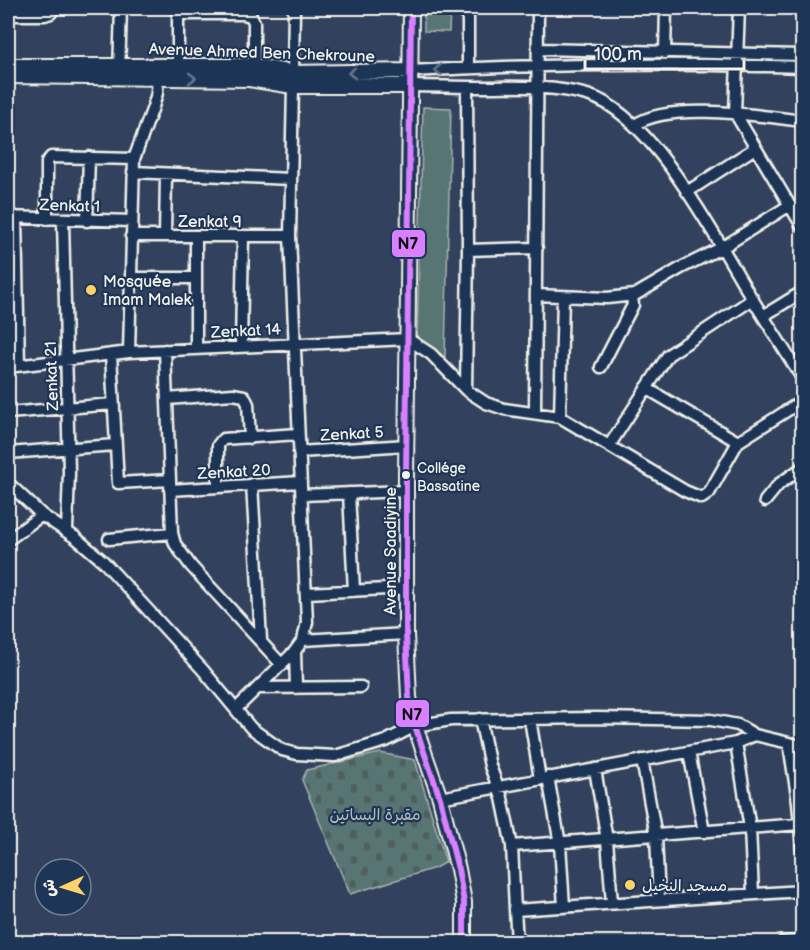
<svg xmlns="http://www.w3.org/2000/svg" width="810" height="950" font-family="'Balsamiq Sans','Playpen Sans Arabic',sans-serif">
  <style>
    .cemetery { fill: url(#cemetery-stones); stroke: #a6b3ae; stroke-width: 1.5 }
    .park { fill: #577573; stroke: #a6b3ae; stroke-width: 1.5 }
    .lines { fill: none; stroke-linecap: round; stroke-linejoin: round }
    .street-casing { stroke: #f4f1e8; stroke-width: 15 }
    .secondary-casing { stroke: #f4f1e8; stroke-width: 18 }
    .street { stroke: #1d3557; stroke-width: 10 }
    .secondary { stroke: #1d3557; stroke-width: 14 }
    .bus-1-casing { stroke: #1d3557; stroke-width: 10 }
    .bus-1 { stroke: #d880ff; stroke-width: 6 }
    .oneway { stroke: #68778a }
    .poi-dot { fill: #ffd166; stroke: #1d3557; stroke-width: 2 }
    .bus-dot { fill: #f4f1e8; stroke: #1d3557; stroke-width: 2 }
    .labels { text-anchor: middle; stroke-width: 4.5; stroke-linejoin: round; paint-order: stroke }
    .bus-label { font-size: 14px; fill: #f4f1e8; stroke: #1d3557; text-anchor: start }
    .street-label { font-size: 16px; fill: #f4f1e8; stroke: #1d3557 }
    .poi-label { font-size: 16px; fill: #f4f1e8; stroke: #1d3557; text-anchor: start }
    .park-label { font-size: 16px; fill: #b5bfb9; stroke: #1d3557 }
    .line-badge { stroke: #1d3557; stroke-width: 2 }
    .pale-badge-label { font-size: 16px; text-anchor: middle; font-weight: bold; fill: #111 }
  </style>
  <defs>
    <pattern id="cemetery-stones" width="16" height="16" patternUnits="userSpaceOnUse" patternTransform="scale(1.5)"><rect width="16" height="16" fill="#577573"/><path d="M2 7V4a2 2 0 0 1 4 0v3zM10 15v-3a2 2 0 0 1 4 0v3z" fill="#505e5c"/></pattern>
  </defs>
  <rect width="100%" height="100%" fill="#32425e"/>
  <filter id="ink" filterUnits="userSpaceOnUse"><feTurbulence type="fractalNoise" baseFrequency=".0167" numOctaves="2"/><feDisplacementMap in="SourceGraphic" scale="12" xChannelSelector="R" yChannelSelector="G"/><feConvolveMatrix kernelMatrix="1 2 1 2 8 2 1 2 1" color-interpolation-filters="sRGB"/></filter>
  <g filter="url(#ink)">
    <!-- cemetery -->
    <path class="cemetery" d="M380,753L415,760L446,862L435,868L350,894L302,780L307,770Z"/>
    <!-- park -->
    <path class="park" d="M424,8H450L449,32L424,31Z
      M423,107L451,108L445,357L417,337Z"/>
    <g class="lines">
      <!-- street casing -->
      <g class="street-casing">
        <path id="street" d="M468,8V68
          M739,8L735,113L802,226
          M178,9V65
          M178,14H243L251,16L254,22V66
          M8,15H45L51,13L53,8
          M538,49L802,55
          M665,53L666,8
          M410,71C541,64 672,63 802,67
          M119,73L121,8
          M293,73L294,8
          M410,86C433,86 456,87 478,87C515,87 552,85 587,95C651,112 718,242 751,297C768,324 785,351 802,378
          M635,125C669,101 761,116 802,121
          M133,172L290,179
          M687,192L755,148
          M8,217L131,221
          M16,217L19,365
          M47,219V162L51,157L134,159
          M63,220L69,472L67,530
          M87,221L89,157
          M131,236H290
          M165,236L166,175
          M196,236V348
          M468,250L537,248
          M131,278H196
          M536,295L607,298L635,295L681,268L723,247L790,205
          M763,316L802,292
          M241,346L243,236
          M165,350L172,533L175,544L191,566L282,665
          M129,352L134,159L153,107L157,93L158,72
          M111,354L118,483L170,480
          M8,367L129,352L408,339L431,354L466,390L486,403L504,409L560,417L685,491L702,498L709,493L738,442L802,401
          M601,367L633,305L632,297
          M646,388L738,442
          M466,390L468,250L467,87
          M167,399L233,394L244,396L248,404L250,438
          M535,412L538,8
          M8,413L113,404
          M560,417L563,297
          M609,446L668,355L753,299
          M299,452L407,445
          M8,453L115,445
          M8,483L42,515L76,538L103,561L203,670L251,728L282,750L297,754L335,756L386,741L415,726L451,720L596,718L711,720L738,725L755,735L802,746
          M252,484L261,640
          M218,486V445L223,439L298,434
          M170,490L301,482
          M349,493L354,591
          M302,495L406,491
          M765,501L779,484L802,468
          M109,539L172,533
          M8,540L42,515
          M307,593L407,588
          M303,640L406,634
          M295,651L296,688
          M259,688L361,687
          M236,709L295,651L303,640L307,622L290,236L293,86
          M480,719L490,766L502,798L512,846L515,910
          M530,719L540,779
          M736,743L750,828L753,894
          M789,744L798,802L802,849
          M689,752L704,832
          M642,760L656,836L659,900
          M595,769L607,840L612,903
          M548,777L560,844L564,907
          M440,798L736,743L755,735
          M512,846L800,824
          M517,942L515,910L802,891
          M783,942L802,941"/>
      </g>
      <!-- secondary casing -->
      <g class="secondary-casing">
        <path id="secondary" d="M411,8L406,475V634L409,697L415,726L440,798L458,869L464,902V942
          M8,66H254L293,73L410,71
          M8,76L249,79L293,86H410"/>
      </g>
      <!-- street -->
      <use href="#street" class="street"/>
      <!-- secondary -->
      <use href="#secondary" class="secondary"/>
      <!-- bus-1 casing -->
      <g class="bus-1-casing">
        <path id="bus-1" d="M411,8L406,475V634L409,697L415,726L440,798L458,869L464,902V942"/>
      </g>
      <!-- bus-1 -->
      <use href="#bus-1" class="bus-1"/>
    </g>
    <!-- one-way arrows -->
    <defs><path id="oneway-chevron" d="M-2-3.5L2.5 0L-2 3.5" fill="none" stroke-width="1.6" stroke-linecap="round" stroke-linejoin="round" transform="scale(1.5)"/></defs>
    <g class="oneway">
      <use href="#oneway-chevron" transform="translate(438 70) rotate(177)"/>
      <use href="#oneway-chevron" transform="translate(352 73) rotate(180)"/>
      <use href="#oneway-chevron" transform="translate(192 78)"/>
    </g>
  </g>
  <!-- markers -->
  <g class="poi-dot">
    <circle cx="91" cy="290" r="6"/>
    <circle cx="630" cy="885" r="6"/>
  </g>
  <circle class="bus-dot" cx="406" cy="475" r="5"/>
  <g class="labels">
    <!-- bus labels -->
    <g class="bus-label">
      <text x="417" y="473">Collége<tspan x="417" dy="18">Bassatine</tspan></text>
    </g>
    <!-- street labels -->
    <g class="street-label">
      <text transform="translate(262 52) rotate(2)" y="6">Avenue Ahmed Ben Chekroune</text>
      <text transform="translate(70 205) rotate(2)" y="6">Zenkat 1</text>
      <text x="210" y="227">Zenkat 9</text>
      <text transform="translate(246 330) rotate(-3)" y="6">Zenkat 14</text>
      <text transform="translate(51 376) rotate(-92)" y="6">Zenkat 21</text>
      <text transform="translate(352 433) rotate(-3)" y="6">Zenkat 5</text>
      <text transform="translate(234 471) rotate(-3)" y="6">Zenkat 20</text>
      <text transform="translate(390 551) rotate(-90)" y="6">Avenue Saadiyine</text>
    </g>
    <!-- poi labels -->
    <g class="poi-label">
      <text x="103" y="287">Mosquée<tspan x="103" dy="18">Imam Malek</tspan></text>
      <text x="642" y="891">مسجد النخيل</text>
    </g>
    <!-- park labels -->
    <g class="park-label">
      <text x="375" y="820">مقبرة البساتين</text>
    </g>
  </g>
  <g class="line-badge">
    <rect x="391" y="229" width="35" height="29" rx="6" fill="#d880ff"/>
    <rect x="395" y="699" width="35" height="29" rx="6" fill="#d880ff"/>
  </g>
  <g class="pale-badge-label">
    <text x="408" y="249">N7</text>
    <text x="412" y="720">N7</text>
  </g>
  <!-- margin -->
  <rect width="810" height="950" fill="none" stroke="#1d3557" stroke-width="30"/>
  <rect x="15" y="15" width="780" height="920" fill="none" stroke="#f4f1e8" stroke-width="2" filter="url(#ink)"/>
  <!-- north arrow -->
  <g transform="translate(63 887) rotate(266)"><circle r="28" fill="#1d3557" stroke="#738091" stroke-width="1.5"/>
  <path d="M0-4.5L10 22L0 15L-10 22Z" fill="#ffd166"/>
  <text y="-9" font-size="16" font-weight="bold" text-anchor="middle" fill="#f4f1e8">ش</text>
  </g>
  <!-- scale -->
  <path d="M585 60v9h159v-9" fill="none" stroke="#f4f1e8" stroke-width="3"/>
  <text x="594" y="60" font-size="18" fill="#f4f1e8" stroke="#1d3557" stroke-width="4.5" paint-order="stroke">100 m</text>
</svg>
